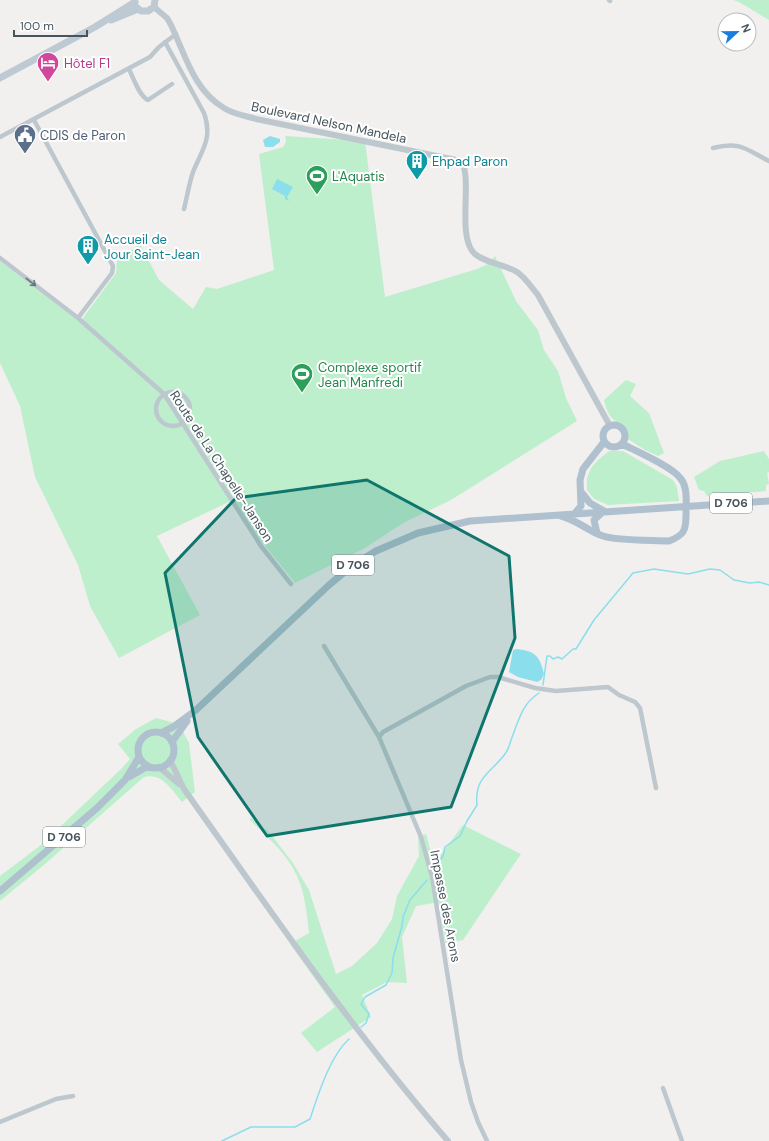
<svg xmlns="http://www.w3.org/2000/svg" width="769" height="1141" font-family="'DM Sans',sans-serif">
  <style>
    .green { fill: #beefcd }
    .water { fill: #8bdeec }
    .lines { fill: none; stroke-linecap: round; stroke-linejoin: round }
    .stream { stroke: #8bdeec; stroke-width: 1.5 }
    .minor { stroke: #bdc7ce; stroke-width: 4.5 }
    .tertiary { stroke: #bdc7ce; stroke-width: 6 }
    .secondary { stroke: #bdc9d3; stroke-width: 7 }
    .primary { stroke: #afc0ce; stroke-width: 7 }
    .oneway { stroke: #6a767e }
    .marked { fill: #0f766e; fill-opacity: 0.2; stroke: #0f766e; stroke-width: 3; stroke-linejoin: round }
    .labels { text-anchor: middle; stroke-width: 4; stroke-linejoin: round; paint-order: stroke }
    .shield { fill: #fff; stroke: #7e878d; stroke-width: 1 }
    .shield-label { font-size: 12px; font-weight: bold; fill: #47545c }
    .hotel-label { font-size: 13px; fill: #b23c85; stroke: #fff; text-anchor: start }
    .street-label { font-size: 13px; fill: #47545c; stroke: #fff }
    .service-label { font-size: 13px; fill: #4e5e75; stroke: #fff; text-anchor: start }
    .culture-label { font-size: 13px; fill: #0d838f; stroke: #fff; text-anchor: start }
    .leisure-label { font-size: 13px; fill: #27864d; stroke: #fff; text-anchor: start }
  </style>
  <rect width="100%" height="100%" fill="#f2efef"/>
  <!-- green -->
  <path class="green" d="M733,0H769V20L739,2Z
    M285,136L365,141L385,297L477,269L488,264L495,256L516,301L538,330L544,350L558,371L566,398L577,421L451,500L403,523L365,548L295,583L258,537L233,500L157,536L200,615L119,658L90,606L78,565L35,477L20,406L0,363V261L80,322L116,273L117,261L140,244L159,280L193,309L206,287L217,289L274,270L259,154L283,147L286,142Z
    M626,380L636,384L630,396L649,413L664,453L658,456L645,450L628,439L624,427C611,420 607,414 604,400Z
    M609,451H623L673,480L677,487L679,501L608,505L594,499L587,490V478L591,468L598,460Z
    M764,451L769,459V472L767,473L769,484L766,485V491L707,496L704,491L699,490L694,477L720,461Z
    M156,718L179,724L189,743L195,792L182,802C171,789 162,773 144,777L45,864L0,901V876L41,845L122,768L130,759L118,744L136,729Z
    M251,818L269,832L293,863L309,890L336,974L352,966L377,943L392,919L397,896L419,856L418,837L426,834L434,864L463,825L521,854L463,940L445,943L439,902L416,906L402,937L407,983L387,982L362,995L371,1017L317,1052L301,1033L335,1007L290,944L309,933C307,915 305,893 297,876C287,853 266,836 249,819Z"/>
  <!-- water -->
  <path class="water" d="M270,136L280,139V142L273,147H265L263,140Z
    M277,179L293,187L287,197L289,201L285,199V196L272,189Z
    M517,649C535,651 540,656 544,674L541,680L537,682L518,677L509,672L513,650Z"/>
  <g class="lines">
    <!-- stream -->
    <path class="stream" d="M543,685L547,656H550L553,659L558,657L562,659L573,649H576L594,620L633,573L654,569L688,574L710,569L720,570L734,580L750,583L759,582L769,585
      M435,869L443,856L445,847L460,836L467,821L477,805C474,777 491,773 505,754C508,750 510,744 511,740C519,720 521,705 539,693
      M361,1027L366,1023L369,1014L361,1004L365,997L386,985L392,973L393,958L402,926L403,917L410,900L427,880
      M222,1141L251,1127H295L310,1119C318,1095 330,1056 349,1039"/>
    <!-- minor -->
    <path class="minor" d="M609,0L610,1
      M165,42L204,113C213,138 202,150 193,172C189,184 187,197 184,209
      M129,69C133,77 139,96 148,100L172,84
      M34,120L113,266L112,273L78,318
      M0,137L150,57L159,47L176,34
      M713,148C741,141 745,149 769,161
      M0,258L78,318L164,394L261,546L291,584
      M156 409a17 17 0 1 1 34 0a17 17 0 1 1-34 0Z
      M324,646L379,737L421,837L432,877L461,1060L471,1102L478,1122L487,1141
      M379,737L383,732L466,686L490,677H498L535,688L556,691L608,687L619,695L635,702L640,708L656,788
      M663,1088L682,1141
      M0,1122L56,1099L73,1096"/>
    <!-- tertiary -->
    <path class="tertiary" d="M154,7L167,18L171,25C185,54 194,91 224,108C233,114 246,116 256,119L461,161C473,177 457,233 473,252C481,262 506,265 517,272C526,278 531,287 538,295L610,426
      M170,760L184,789C269,909 352,1030 448,1141
      M159,767L179,784"/>
    <!-- secondary -->
    <path class="secondary" d="M136,7L141,11H148L154,7L155,0
      M111,20L138,9
      M0,78L95,27L135,2"/>
    <!-- primary -->
    <path class="primary" d="M603 436a11 11 0 1 1 22 0a11 11 0 1 1-22 0Z
      M582,493L590,503L604,511
      M575,513L581,506L580,480L583,469L604,442
      M561,516C577,520 588,531 603,536C617,541 653,540 669,541C684,535 686,531 686,515C686,504 688,488 681,479C673,467 636,451 622,444
      M597,533L594,520L604,511
      M138 750a18 18 0 1 1 36 0a18 18 0 1 1-36 0Z
      M161,733L173,727L196,710L329,585L353,565L376,551L418,533L470,521L769,501
      M172,742L187,721
      M129,777L148,766
      M0,891L97,808L125,780L139,757"/>
  </g>
  <!-- one-way arrows -->
  <defs><path id="oneway-shaft" d="M-6 0H5M1.5-3L5.5 0L1.5 3" fill="none" stroke-width="1.6" stroke-linecap="round" stroke-linejoin="round"/></defs>
  <use class="oneway" href="#oneway-shaft" transform="translate(31 282) rotate(38)"/>
  <!-- marked area -->
  <path class="marked" d="M367,480L509,556L515,638L451,807L267,836L198,737L165,573L236,498Z"/>
  <!-- icons -->
  <defs>
    <g id="hotel-pin" transform="scale(1.15)"><path d="M0 17L-7.5 6A9.5 9.5 0 1 1 7.5 6Z" fill="#d1479c" stroke="#fff"/><path d="M-6-4.5h1.5V1H6V5H4.5V3h-9V5H-6ZM-4 0a1.8 1.8 0 1 1 3.6 0ZM.5 0V-2.5h3Q6-2.5 6 0Z" fill="#fff"/></g>
    <g id="civic-pin" transform="scale(1.15)"><path d="M0 17L-7.5 6A9.5 9.5 0 1 1 7.5 6Z" fill="#5c6f8a" stroke="#fff"/><path d="M-.6-6.5H3V-4.5H.6V-3L4-1V1h2V6H-6V1h2V-1L-.6-3ZM-1.2 2.5V6h2.4V2.5Z" fill="#fff"/></g>
    <g id="building-pin" transform="scale(1.15)"><path d="M0 17L-7.5 6A9.5 9.5 0 1 1 7.5 6Z" fill="#0f9aa8" stroke="#fff"/><path d="M-4-6H4V6H1V3H-1V6H-4ZM-2.5-4.3h1.7v1.8h-1.7ZM.8-4.3h1.7v1.8H.8ZM-2.5-1h1.7V.8h-1.7ZM.8-1h1.7V.8H.8Z" fill="#fff"/></g>
    <g id="stadium-pin" transform="scale(1.15)"><path d="M0 17L-7.5 6A9.5 9.5 0 1 1 7.5 6Z" fill="#2e9e5b" stroke="#fff"/><path d="M0-5a6.5 5 0 1 0 0 10a6.5 5 0 1 0 0-10ZM-3.5-1.8h7v3.6h-7Z" fill="#fff"/></g>
  </defs>
  <g fill-rule="evenodd">
    <use href="#hotel-pin" x="48" y="63"/>
    <use href="#civic-pin" x="25" y="135"/>
    <use href="#building-pin" x="417" y="161"/>
    <use href="#stadium-pin" x="317" y="176"/>
    <use href="#building-pin" x="88" y="246"/>
    <use href="#stadium-pin" x="302" y="374"/>
  </g>
  <g class="labels">
    <!-- shield labels -->
    <g class="shield">
      <rect x="710" y="493" width="42" height="20" rx="3"/>
      <rect x="332" y="555" width="42" height="20" rx="3"/>
      <rect x="43" y="827" width="42" height="20" rx="3"/>
    </g>
    <g class="shield-label">
      <text x="731" y="507">D 706</text>
      <text x="353" y="569">D 706</text>
      <text x="64" y="841">D 706</text>
    </g>
    <!-- hotel labels -->
    <g class="hotel-label">
      <text x="64" y="68">Hôtel F1</text>
    </g>
    <!-- street labels -->
    <g class="street-label">
      <text transform="translate(329 122) rotate(12)" y="5">Boulevard Nelson Mandela</text>
      <text transform="translate(222 466) rotate(57)" y="5">Route de La Chapelle-Janson</text>
      <text transform="translate(446 906) rotate(79)" y="5">Impasse des Arons</text>
    </g>
    <!-- service labels -->
    <g class="service-label">
      <text x="40" y="140">CDIS de Paron</text>
    </g>
    <!-- culture labels -->
    <g class="culture-label">
      <text x="432" y="166">Ehpad Paron</text>
      <text x="104" y="244">Accueil de<tspan x="104" dy="15">Jour Saint-Jean</tspan></text>
    </g>
    <!-- leisure labels -->
    <g class="leisure-label">
      <text x="332" y="181">L'Aquatis</text>
      <text x="318" y="372">Complexe sportif<tspan x="318" dy="15">Jean Manfredi</tspan></text>
    </g>
  </g>
  <!-- north arrow -->
  <g transform="translate(737 32) rotate(68)"><circle r="19" fill="#ffffff" stroke="#b5bbbe"/>
  <path d="M0-3L7 15L0 10L-7 15Z" fill="#1a7ee1"/>
  <text y="-6" font-size="11" font-weight="bold" text-anchor="middle" fill="#47545c">N</text>
  </g>
  <!-- scale -->
  <path d="M14 30v6h73v-6" fill="none" stroke="#47545c" stroke-width="2"/>
  <text x="20" y="30" font-size="12" fill="#47545c" stroke="#ffffff" stroke-width="3" paint-order="stroke">100 m</text>
</svg>
